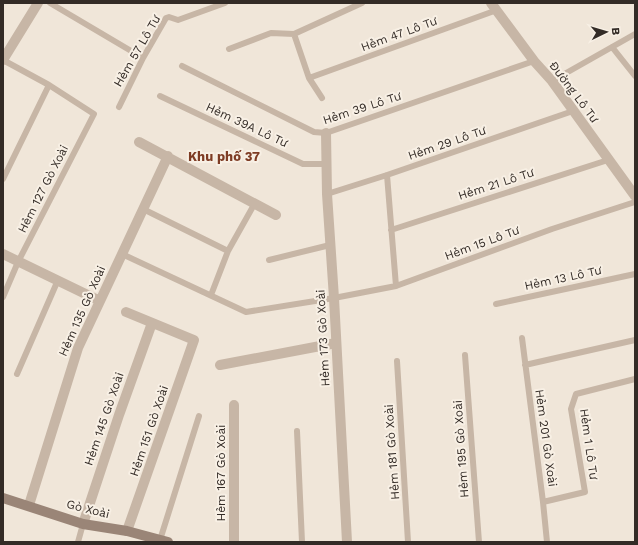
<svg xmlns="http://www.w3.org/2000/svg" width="638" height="545" font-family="'Work Sans',sans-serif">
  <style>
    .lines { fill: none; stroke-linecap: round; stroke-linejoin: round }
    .lane { stroke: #c7b6a6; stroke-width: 6 }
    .street { stroke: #c7b6a6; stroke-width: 10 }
    .secondary { stroke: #9a8577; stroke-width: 10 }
    .labels { text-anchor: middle; stroke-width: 4; stroke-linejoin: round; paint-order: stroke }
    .street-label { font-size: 12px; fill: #332b26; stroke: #f8f0e5 }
    .neighbourhood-label { font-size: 13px; font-weight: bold; fill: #7e3c24; stroke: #f8f0e5 }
  </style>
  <rect width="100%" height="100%" fill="#f0e6d9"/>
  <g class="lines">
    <!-- lane -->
    <path class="lane" d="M50,3L143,58
      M294,34L309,78L322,98
      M612,47L635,76
      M229,49L271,33L294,34L362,3
      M182,66L314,132L326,133L534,61
      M309,78L497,10
      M552,81L635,34
      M160,96L303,164H326
      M119,107L143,58L166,18L169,17L178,20L225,3
      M387,175L396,286
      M3,179L49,85
      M327,194L387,175L573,111
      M143,209L228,251
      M391,230L608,160
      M122,254L246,312L334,298L396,286L552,229L635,202
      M269,260L330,245
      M211,295L228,251L255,203
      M3,297L18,262L94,114L49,85L3,60
      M496,304L635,274
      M522,338L543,502L547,542
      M465,355L479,542
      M397,361L408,542
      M525,365L635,340
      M17,374L58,280
      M297,431L302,542
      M543,502L585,492L571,409L576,394L635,379
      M160,540L199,416
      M78,542L83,524"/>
    <!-- street -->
    <path class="street" d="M491,3L534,61L552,81L635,196
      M3,60L38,3
      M326,133L327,194L334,298L347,542
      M139,142L276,215
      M3,254L100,301
      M126,312L194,340L127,531
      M220,365L336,343
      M234,405V542
      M29,505L78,348L168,156
      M83,524L119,415L152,323"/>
    <!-- secondary -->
    <path class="secondary" d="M3,498L83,524L127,531L168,542"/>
  </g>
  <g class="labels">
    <!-- street labels -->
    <g class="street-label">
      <text transform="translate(399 34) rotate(-20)" y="4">Hẻm 47 Lô Tư</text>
      <text transform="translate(137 51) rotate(-60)" y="4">Hẻm 57 Lô Tư</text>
      <text transform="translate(574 92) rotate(53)" y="4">Đường Lô Tư</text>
      <text transform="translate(362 108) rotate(-18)" y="4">Hẻm 39 Lô Tư</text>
      <text transform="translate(247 125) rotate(25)" y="4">Hẻm 39A Lô Tư</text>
      <text transform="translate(447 143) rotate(-19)" y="4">Hẻm 29 Lô Tư</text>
      <text transform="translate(496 184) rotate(-18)" y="4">Hẻm 21 Lô Tư</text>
      <text transform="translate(43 189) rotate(-63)" y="4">Hẻm 127 Gò Xoài</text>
      <text transform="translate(482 243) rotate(-20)" y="4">Hẻm 15 Lô Tư</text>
      <text transform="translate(563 278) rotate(-12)" y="4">Hẻm 13 Lô Tư</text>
      <text transform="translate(82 311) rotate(-66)" y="4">Hẻm 135 Gò Xoài</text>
      <text transform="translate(323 338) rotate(-93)" y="4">Hẻm 173 Gò Xoài</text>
      <text transform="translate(104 419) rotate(-71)" y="4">Hẻm 145 Gò Xoài</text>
      <text transform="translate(149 431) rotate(-71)" y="4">Hẻm 151 Gò Xoài</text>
      <text transform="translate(546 438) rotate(82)" y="4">Hẻm 201 Gò Xoài</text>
      <text transform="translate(589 444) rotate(82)" y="4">Hẻm 1 Lô Tư</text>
      <text transform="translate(461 449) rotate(-94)" y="4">Hẻm 195 Gò Xoài</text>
      <text transform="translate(392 452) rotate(-94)" y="4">Hẻm 181 Gò Xoài</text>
      <text transform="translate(221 473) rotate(-90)" y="4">Hẻm 167 Gò Xoài</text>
      <text transform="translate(88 509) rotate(14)" y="4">Gò Xoài</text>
    </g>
    <!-- neighbourhood labels -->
    <g class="neighbourhood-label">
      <text x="224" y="161">Khu phố 37</text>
    </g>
  </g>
  <!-- border -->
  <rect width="638" height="545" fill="none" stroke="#332b26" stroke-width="8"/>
  <!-- north arrow -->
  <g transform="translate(606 32) rotate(85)" stroke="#f8f0e5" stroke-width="3" paint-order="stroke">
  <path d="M0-3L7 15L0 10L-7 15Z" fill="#332b26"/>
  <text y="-6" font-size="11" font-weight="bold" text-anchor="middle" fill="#332b26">B</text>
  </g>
</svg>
